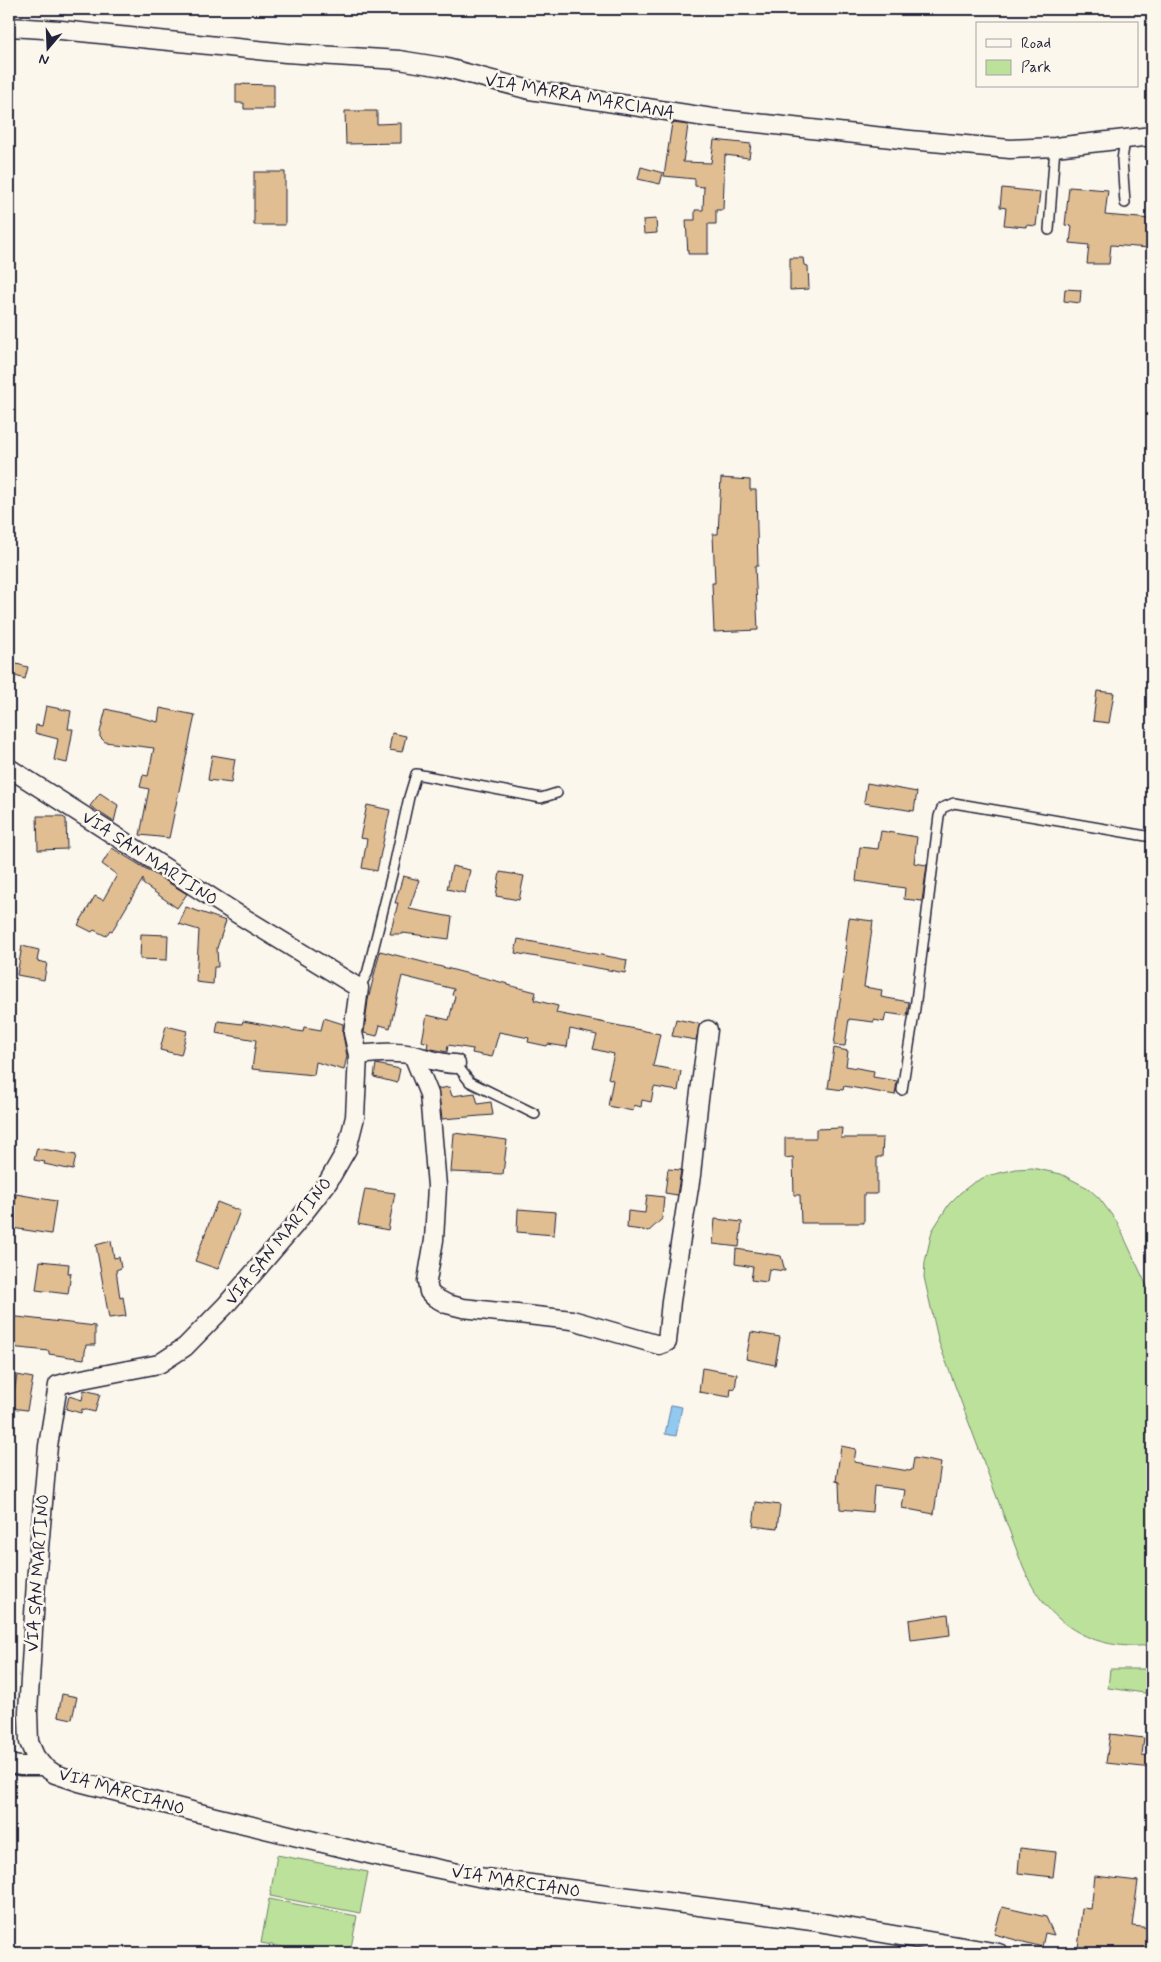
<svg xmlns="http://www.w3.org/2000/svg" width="1161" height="1962" font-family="Mynerve,sans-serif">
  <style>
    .green { fill: #bce19b; stroke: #6f826b }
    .water { fill: #92c9f1; stroke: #6586a8 }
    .building { fill: #e0be92; stroke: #22223b }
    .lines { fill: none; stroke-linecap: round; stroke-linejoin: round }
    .lane-casing { stroke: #22223b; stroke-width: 12 }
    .street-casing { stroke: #22223b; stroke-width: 21 }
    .lane { stroke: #fbf7ec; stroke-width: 9 }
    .street { stroke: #fbf7ec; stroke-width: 18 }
    .labels { text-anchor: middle; stroke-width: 5; stroke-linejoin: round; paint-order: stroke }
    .street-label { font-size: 18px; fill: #22223b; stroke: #fbf7ec }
  </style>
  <rect width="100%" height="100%" fill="#fbf7ec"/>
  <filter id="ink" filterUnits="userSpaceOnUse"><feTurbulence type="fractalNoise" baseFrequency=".02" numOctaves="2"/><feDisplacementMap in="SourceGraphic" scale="10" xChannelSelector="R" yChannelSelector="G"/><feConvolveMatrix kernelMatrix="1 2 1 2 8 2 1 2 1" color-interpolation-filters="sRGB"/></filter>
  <g filter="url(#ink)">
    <!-- green -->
    <path class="green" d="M1032,1168L1061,1174L1088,1188L1099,1198L1117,1222L1152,1297V1645C1092,1652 1046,1623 1023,1567L939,1343L924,1277L925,1262L932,1231L949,1204L960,1193L973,1183L987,1176L1016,1169Z
      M1110,1669H1152V1694L1108,1688Z
      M277,1855L368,1872L360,1913L270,1896Z
      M269,1899L357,1916L350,1953H316L261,1943Z"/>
    <!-- water -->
    <path class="water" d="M671,1405L682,1407L676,1436L665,1434Z"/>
    <!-- building -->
    <path class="building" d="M236,84L274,85V109H244V103H236Z
      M345,111H377V124L401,123V143L346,144Z
      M672,123L688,125L683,162L711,163L714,140L751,144L749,158L725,155L723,210H716V224H708V254H688L686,220H695V210H703L704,187L695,186V179L664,176Z
      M641,167L663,173L660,184L638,179Z
      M254,172H285V225H254Z
      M1069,187L1108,190L1105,215L1151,219L1149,248L1111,245L1109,264H1087L1089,245L1070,243L1072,226L1065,225Z
      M1002,188L1040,192L1036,226L1026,225V227L1004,225L1006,208L1000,207Z
      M656,219L657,233L644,234L643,220Z
      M790,258H803L804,265L808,266L809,289L790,290Z
      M1065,289L1081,290L1080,303L1064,301Z
      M721,478L750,480V490H756L758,566H755L758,630L714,632L712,583H715L713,534H718Z
      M9,662L28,667L25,679L9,674Z
      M1097,691L1114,693L1109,723L1093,721Z
      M46,706L71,711L68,729H73L67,763L54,760L58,739L35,733L36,725L42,726Z
      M160,708L195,715L169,838L140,835L149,789L140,787L143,775L148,776L154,748L105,742L100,737V732L106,709L158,722Z
      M392,733L406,736L402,752L389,750Z
      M212,755L235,759L231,783L208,780Z
      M867,783L917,792L914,811L864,803Z
      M100,793L118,805L114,822L90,806Z
      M367,805L390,810L377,871L362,868L367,839L360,838Z
      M37,816H61L66,819L67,849L38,850Z
      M881,831L917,837L914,863L927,865L922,901L904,899L905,888L856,881L860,847L878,849Z
      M112,848L187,894L177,908L143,884V879L112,931L110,930L106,936L94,930L92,932L78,925L95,896L103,900L117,875L102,864Z
      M452,866L470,870L465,893L447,889Z
      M500,872L524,876L519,900L496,896Z
      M403,876L419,880L409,909L452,917L449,939L403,933V934H390L398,903H395Z
      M186,907L226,921L217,948L218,967H214L213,984L196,982L199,930L179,924Z
      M849,918L873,921L864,987L882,990L881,997L909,1002L907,1016L886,1013L884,1022L874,1020V1022L849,1019L845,1046L834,1045L847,949H845Z
      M141,934L168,935L167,960L140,959Z
      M518,939L627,960L625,973L515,953Z
      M22,946L39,950L37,961L47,963L44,980L17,975Z
      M380,951L508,984V985L536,992L534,1000L558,1006L556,1013L660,1034L653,1066L681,1071L678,1091L654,1087L651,1102L642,1100L641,1107L634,1105L633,1111L608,1106L613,1080L608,1078L614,1054L593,1049L597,1035L570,1029L567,1047L548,1044L547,1046L528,1042L529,1038L499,1032L492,1057L472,1053L473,1049L448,1045L447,1052L427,1048L428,1043L422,1041L427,1015L449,1020L455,996L452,995L454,989L402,976L390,1028L380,1025L377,1036L364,1033L368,1000Z
      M324,1018L343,1024V1035L347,1056L344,1070L316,1062L314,1075L252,1069L256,1040L216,1033L218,1021L242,1024L243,1021L303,1032L304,1027L321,1030Z
      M676,1019L700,1024L696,1040L672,1036Z
      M166,1026L187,1031L181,1055L160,1050Z
      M834,1048L848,1051L846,1066L874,1071L873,1077L897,1081L895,1095L844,1086L843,1090L828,1088Z
      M376,1064L400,1069L397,1083L374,1077Z
      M449,1087L452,1096L475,1093L478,1104L491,1102L493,1115L442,1119L438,1089Z
      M842,1128L841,1138H883L882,1157H877V1194H864V1223H801L800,1195H794L793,1157L785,1158V1138H816V1129Z
      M454,1133L507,1140L503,1174L451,1172Z
      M37,1148L76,1155L73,1170L44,1164L45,1162L34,1160Z
      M668,1169L681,1170L677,1195L665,1193Z
      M365,1189L395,1193L388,1230L358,1224Z
      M16,1194L56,1201L51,1234L12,1228Z
      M647,1195L664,1197L662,1219L649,1231L627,1228L628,1211L645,1213Z
      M217,1202L240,1211L218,1269L195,1261Z
      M518,1209L556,1212L554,1235L517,1232Z
      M715,1219L742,1222L739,1247L713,1244Z
      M111,1241L114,1258L119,1257L121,1268L116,1270L120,1298L123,1297L126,1316L109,1318L96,1245Z
      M736,1249L781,1256L785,1271L769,1269L767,1282L751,1280L753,1267L735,1264Z
      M40,1261L69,1264L68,1273H71L68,1294L36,1290Z
      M9,1316L95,1326V1345H86L84,1359L49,1354V1351L9,1347Z
      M751,1332L780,1337L775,1365L746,1359Z
      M702,1368L737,1374L735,1389L731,1388L730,1397L699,1392Z
      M17,1375L33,1378L27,1410L11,1408Z
      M84,1390L100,1394L95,1412L82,1409L81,1413L66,1409L69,1396L82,1400Z
      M841,1446L856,1449L854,1462L909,1471L912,1470L914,1458L941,1463L934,1514L902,1508L905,1490L874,1486L872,1512L840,1509L839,1482L836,1481Z
      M756,1502L780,1505L777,1529L753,1526Z
      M948,1614L950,1635L911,1640L909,1620Z
      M62,1694L77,1697L72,1719L58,1716Z
      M1110,1734L1144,1738L1142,1755L1152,1756V1768L1106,1763Z
      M1020,1848L1056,1852L1053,1877L1018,1873Z
      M1095,1876L1138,1881L1132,1926L1152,1928V1953L1134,1950L1133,1953H1112L1078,1950L1082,1908L1091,1909Z
      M1002,1907L1046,1917L1054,1935L1045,1933L1042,1947L994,1934Z"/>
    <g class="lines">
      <!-- lane casing -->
      <g class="lane-casing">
        <path id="lane" d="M1125,203L1122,160L1125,140
          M1049,230L1055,147
          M359,988L367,974L394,866L409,797L416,774L541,798L557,793
          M456,1064L470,1082L535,1114
          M902,1090L915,1008L939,816L942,808L954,803L1152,837"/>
      </g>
      <!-- street casing -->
      <g class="street-casing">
        <path id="street" d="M9,27L61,30L286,53L399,60L443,67L530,90L712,118L910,140L1010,149L1055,147L1152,136
          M9,768L236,913L359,988L353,1033L358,1055L355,1117L347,1149L328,1182L293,1227L226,1305L185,1347L159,1364L77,1380L58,1385L48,1446L36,1582L28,1712L29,1742L35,1756L43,1766L55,1774L79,1782L215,1817L381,1857L478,1877L812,1921L999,1953
          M358,1055C377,1053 394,1051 414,1055C428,1059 441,1064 456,1064
          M413,1055L429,1094L437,1186L434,1240L427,1281L429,1292L434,1297L447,1304L463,1308L572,1320L659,1345L667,1342L671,1301L691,1175L698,1107L708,1030
          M9,1764L20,1766H43"/>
      </g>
      <!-- lane -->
      <use href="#lane" class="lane"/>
      <!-- street -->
      <use href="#street" class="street"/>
    </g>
  </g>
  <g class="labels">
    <!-- street labels -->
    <g class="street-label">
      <text transform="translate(580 96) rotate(10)" y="6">VIA MARRA MARCIANA</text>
      <text transform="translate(150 858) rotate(33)" y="6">VIA SAN MARTINO</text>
      <text transform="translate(278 1241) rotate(-51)" y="6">VIA SAN MARTINO</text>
      <text transform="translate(37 1573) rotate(-86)" y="6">VIA SAN MARTINO</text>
      <text transform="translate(122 1791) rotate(16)" y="6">VIA MARCIANO</text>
      <text transform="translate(516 1881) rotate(9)" y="6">VIA MARCIANO</text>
    </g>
  </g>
  <!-- margin -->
  <rect width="1161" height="1962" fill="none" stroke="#fbf7ec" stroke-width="30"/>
  <rect x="15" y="15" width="1131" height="1932" fill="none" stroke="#22223b" stroke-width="2" filter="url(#ink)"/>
  <!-- legend -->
  <rect x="976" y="22" width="162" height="65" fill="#fbf7ec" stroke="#a4a2a5"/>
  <rect x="986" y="39" width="25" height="8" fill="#fbf7ec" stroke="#a4a2a5"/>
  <text x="1021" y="48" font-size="15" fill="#22223b">Road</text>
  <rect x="986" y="60" width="25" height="15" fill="#bce19b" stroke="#a4a2a5"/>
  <text x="1021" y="72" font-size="15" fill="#22223b">Park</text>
  <!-- north arrow -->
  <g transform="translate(48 48) rotate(199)" stroke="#fbf7ec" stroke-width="4" paint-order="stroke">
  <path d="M0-4L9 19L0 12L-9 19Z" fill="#22223b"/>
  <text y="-8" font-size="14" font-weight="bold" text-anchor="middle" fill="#22223b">N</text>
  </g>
</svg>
